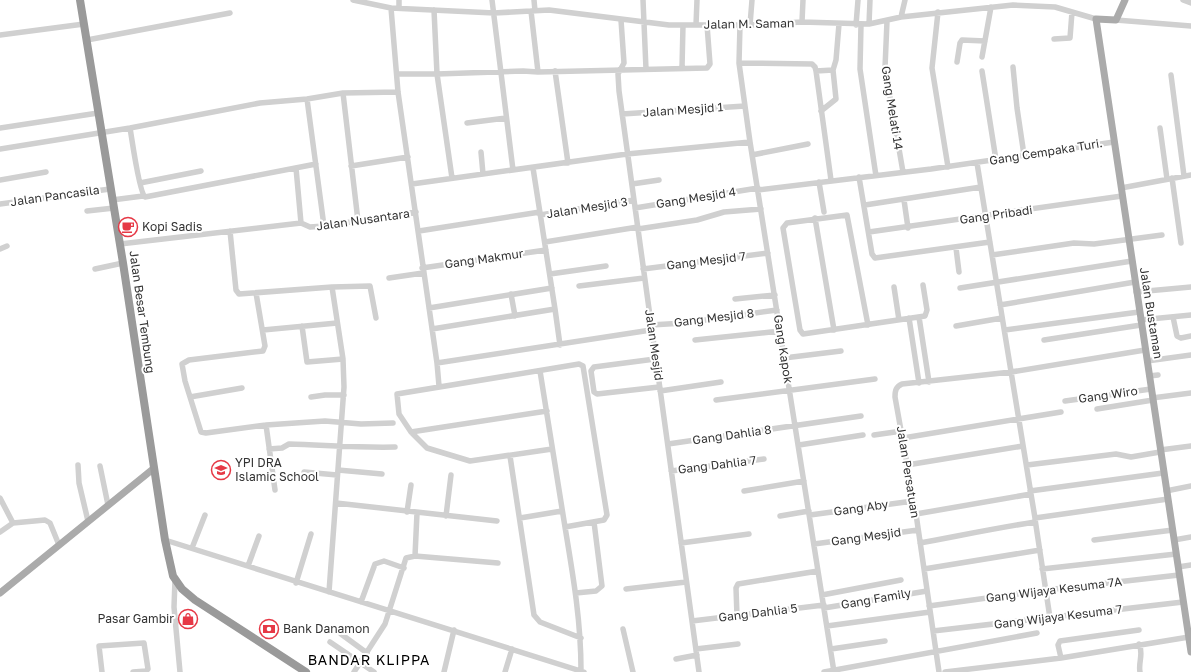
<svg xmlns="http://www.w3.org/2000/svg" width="1191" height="672" font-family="'Golos Text',sans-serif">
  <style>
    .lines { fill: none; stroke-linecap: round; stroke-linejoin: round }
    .minor { stroke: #d0d0d0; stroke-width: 5.5 }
    .major { stroke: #ababab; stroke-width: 7 }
    .highway { stroke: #9a9a9a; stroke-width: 8 }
    .labels { text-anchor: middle; stroke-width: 4; stroke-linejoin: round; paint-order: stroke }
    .street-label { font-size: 12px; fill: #333; stroke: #fff }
    .poi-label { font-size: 12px; fill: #333; stroke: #fff; text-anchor: start }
    .quarter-label { font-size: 14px; letter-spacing: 1px; fill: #000; stroke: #fff }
  </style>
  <rect width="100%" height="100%" fill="#fff"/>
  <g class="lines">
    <!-- minor -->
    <path class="minor" d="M353,0L391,8
      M399,0V8
      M492,0L513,170
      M534,0L535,11
      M643,0L646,69
      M1183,0L1191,3
      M434,10L437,74L452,178
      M531,11L538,72
      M938,12L932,68L948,167
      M901,17L905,0
      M621,20L624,63L618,74L619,91L699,672
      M1116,20L1191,26
      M887,21L885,68L903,172
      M802,22L803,0
      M869,24L870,0
      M696,25L697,0
      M740,25L739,63L750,142L834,672
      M750,25L752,0
      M856,25L858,0
      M861,25L860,69L876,176
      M0,35L84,24
      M1054,39L1070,38L1072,12
      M87,40L230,13
      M982,57L991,7
      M957,62L960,43L962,40L985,41
      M739,63L812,64L815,67L816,71
      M1013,67L1017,108L1024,155
      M682,68L683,25
      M555,71L568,163
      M982,71L996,160
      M397,74H437L523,71L538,72L707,68L710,64L707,25
      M1171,75L1184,176
      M343,93L358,221
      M307,99L324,226
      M821,111L836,99L833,70L836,60L839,24
      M622,114L745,106
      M467,123L506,118
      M0,128L98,113
      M130,128C132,139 139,192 145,197L316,164
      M1160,128L1167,179
      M0,149L130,128L260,103L307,99L343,93L398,92
      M481,152L483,174
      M752,155L808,144
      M351,166L408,157
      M296,168L301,223
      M859,177L872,254L875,258L990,242
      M1172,178L1181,243
      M0,180L46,172
      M831,180L816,71L833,70
      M819,182L824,212
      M140,183L201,171
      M412,184L627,154L750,142
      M632,184L659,180
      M1121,188L1191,175
      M758,190L931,169L1114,142
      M112,200L143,196
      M904,200L908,228
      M0,204L110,189
      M865,205L981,187
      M635,208L758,188
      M87,211L114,208
      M540,215L634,200
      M815,218L834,330
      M638,229L697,220L724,212L761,209
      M230,231L236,290L239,294L332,287L343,359L344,387L329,592
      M419,231L540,212
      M869,232L1122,196
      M545,242L638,227
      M120,244L301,223L310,227L324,226L416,212
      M956,248L959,272
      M0,249L7,246
      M992,255L1074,243L1094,244L1162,235
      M422,268L546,250
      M95,269L123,263
      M643,269L768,253
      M550,274L606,266
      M389,278L423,273
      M579,286L644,278
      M332,287L370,286L376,318
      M894,287L899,320
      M960,288L1132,261
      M1136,292L1191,287
      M256,293L265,346L263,351L189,360L182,364L185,381L201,432L206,433L266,425L325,421L361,424L393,423
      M511,294L515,316
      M735,299L775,295
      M1000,305L1135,282
      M429,308L552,288
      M555,309L560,345
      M919,317L929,382
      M1173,317L1177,336L1181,338L1191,336
      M909,318L919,383
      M1140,320L1191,315
      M651,325L684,323L777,310
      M868,325L847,215L787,223L783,228L800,330L803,334L925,316L927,310L923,285
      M302,326L307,362L343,359
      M956,326L1002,318
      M432,329L555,309L533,168
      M263,330L337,323
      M651,330L437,363L398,92L391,8L494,13L549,10L669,25H750L802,22L869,24L901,17L1013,5L1055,7L1096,19
      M1005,330L1139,312
      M695,340L780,331
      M1044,340L1141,325
      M784,358L841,351
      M655,359L594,367L591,371L594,392L597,394L659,387
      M1147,361L1191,355
      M437,363L439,386
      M540,371L565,527
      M1149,376L1158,375
      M660,391L721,382
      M190,397L242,388
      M311,397L325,395H344
      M1152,398L1191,393
      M716,400L875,379
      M1065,401L1151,389
      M1097,409L1153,400
      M266,425L275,490
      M411,432L547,411
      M874,435L902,431
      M903,438L1061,412
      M668,444L861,416
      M799,445L863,435
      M269,449L282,448L289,444C325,445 360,448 395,447
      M552,449L470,461L427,448L411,432L399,414L397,394L579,364L583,366L607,515L604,520L565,527C573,575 581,621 581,670
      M1160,450L1191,446
      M510,456L534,615L540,622L581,638
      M78,465L79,483L88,521
      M907,465L1023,446
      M1027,465L1116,454L1131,457L1160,452
      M100,466L108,505
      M338,470L382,474
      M671,471L764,459
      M304,472L337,475
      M744,491L804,481
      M1030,491L1163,473
      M1166,491L1191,486
      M1031,494L1035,518L1168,499
      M0,498L13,523
      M336,503L497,521
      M407,512L411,485
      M916,514L1031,494L977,163
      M810,515L913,501
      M446,516L451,475
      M780,516L809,511
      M520,518L562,511
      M1035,519L1050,618
      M0,532L13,523L45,520L50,523L59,545
      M165,540L584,672
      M1094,540L1173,530
      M1174,540L1191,537
      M681,543L749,534
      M920,543C958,536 996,528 1035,522
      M814,544L918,530
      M192,548L205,515
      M415,556L417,513
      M248,566L259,536
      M1178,567L1191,565
      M924,569L1040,550
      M1042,569L1176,554
      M175,580L174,607L180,672
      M296,583L311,534
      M626,589L686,582
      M576,593L596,591L602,586L594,522
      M822,595L901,580
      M361,602L375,564L384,561L404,568
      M929,606L1046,590L1179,575
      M824,608L927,591
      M737,616L736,588L738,584L818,571
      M692,621L824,605
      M827,626L930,612
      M623,629L633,672
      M933,631L1183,602
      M341,634L367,653
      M330,642L374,672
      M1139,644C1144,654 1138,662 1140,672
      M696,649L738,644
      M831,649L885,641
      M1061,658L1058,645L1060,641L1139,630
      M676,659L697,655
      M102,672L99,646L144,643L148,669L146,671L133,672
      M354,672L385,624L406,558L415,556L498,563
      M444,672L454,630
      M505,672L512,649
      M824,672L1037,633
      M939,672L916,514L895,397C895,390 896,387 902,384L1011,372L1145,350
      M945,672L1061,658L1189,637"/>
    <!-- major -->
    <path class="major" d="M1125,0L1116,20L1096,19L1191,652
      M0,593L153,469"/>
    <!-- highway -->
    <path class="highway" d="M80,0L123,263L165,540L173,576L182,589L195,600L306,672"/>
  </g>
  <!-- icons -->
  <defs>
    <g id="cafe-ring" transform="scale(1)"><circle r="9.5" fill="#fff" stroke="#e63946" stroke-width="1.5"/><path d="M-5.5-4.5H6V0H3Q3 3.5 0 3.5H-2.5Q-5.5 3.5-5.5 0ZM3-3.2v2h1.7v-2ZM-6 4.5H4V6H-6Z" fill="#e63946"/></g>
    <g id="school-ring" transform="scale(1)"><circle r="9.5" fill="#fff" stroke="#e63946" stroke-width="1.5"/><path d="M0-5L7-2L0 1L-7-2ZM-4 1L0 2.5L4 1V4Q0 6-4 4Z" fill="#e63946"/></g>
    <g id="shop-ring" transform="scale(1)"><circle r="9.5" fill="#fff" stroke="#e63946" stroke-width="1.5"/><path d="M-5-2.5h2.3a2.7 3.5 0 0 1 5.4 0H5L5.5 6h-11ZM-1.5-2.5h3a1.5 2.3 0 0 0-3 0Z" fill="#e63946"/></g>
    <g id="bank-ring" transform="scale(1)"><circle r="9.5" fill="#fff" stroke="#e63946" stroke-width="1.5"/><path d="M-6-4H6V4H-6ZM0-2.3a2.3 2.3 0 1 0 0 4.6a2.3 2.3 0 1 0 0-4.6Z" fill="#e63946"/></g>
  </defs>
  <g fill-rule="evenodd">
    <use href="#cafe-ring" x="128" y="227"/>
    <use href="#school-ring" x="221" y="470"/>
    <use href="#shop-ring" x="188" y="619"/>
    <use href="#bank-ring" x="269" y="629"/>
  </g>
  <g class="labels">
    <!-- street labels -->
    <g class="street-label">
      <text transform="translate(749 24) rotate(-1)" y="4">Jalan M. Saman</text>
      <text transform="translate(892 108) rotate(81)" y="4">Gang Melati 14</text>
      <text transform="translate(683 110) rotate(-4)" y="4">Jalan Mesjid 1</text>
      <text transform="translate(1046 152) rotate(-9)" y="4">Gang Cempaka Turi.</text>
      <text transform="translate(55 196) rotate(-8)" y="4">Jalan Pancasila</text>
      <text transform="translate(696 198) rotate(-9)" y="4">Gang Mesjid 4</text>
      <text transform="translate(587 208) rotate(-9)" y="4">Jalan Mesjid 3</text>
      <text transform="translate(996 215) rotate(-8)" y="4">Gang Pribadi</text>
      <text transform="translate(363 220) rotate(-8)" y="4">Jalan Nusantara</text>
      <text transform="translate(484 259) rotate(-8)" y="4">Gang Makmur</text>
      <text transform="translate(706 261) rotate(-7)" y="4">Gang Mesjid 7</text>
      <text transform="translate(142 312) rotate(82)" y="4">Jalan Besar Tembung</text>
      <text transform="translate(1151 313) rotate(81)" y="4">Jalan Bustaman</text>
      <text transform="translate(714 318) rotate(-7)" y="4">Gang Mesjid 8</text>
      <text transform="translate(654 345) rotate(82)" y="4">Jalan Mesjid</text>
      <text transform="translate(783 349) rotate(81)" y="4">Gang Kapok</text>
      <text transform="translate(1108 395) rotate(-8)" y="4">Gang Wiro</text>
      <text transform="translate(732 435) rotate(-8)" y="4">Gang Dahlia 8</text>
      <text transform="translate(717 465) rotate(-7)" y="4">Gang Dahlia 7</text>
      <text transform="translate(908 472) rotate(81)" y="4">Jalan Persatuan</text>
      <text transform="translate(861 508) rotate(-8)" y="4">Gang Aby</text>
      <text transform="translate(866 537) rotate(-8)" y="4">Gang Mesjid</text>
      <text transform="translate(1054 590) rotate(-7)" y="4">Gang Wijaya Kesuma 7A</text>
      <text transform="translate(876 599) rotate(-10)" y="4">Gang Family</text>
      <text transform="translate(758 613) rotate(-7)" y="4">Gang Dahlia 5</text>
      <text transform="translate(1058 617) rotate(-7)" y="4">Gang Wijaya Kesuma 7</text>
    </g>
    <!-- poi labels -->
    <g class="poi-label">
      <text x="142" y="231">Kopi Sadis</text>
      <text x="235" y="467">YPI DRA<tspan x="235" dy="14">Islamic School</tspan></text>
      <text x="174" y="623" text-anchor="end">Pasar Gambir</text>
      <text x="283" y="633">Bank Danamon</text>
    </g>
    <!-- quarter labels -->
    <g class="quarter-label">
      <text x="369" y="665">BANDAR KLIPPA</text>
    </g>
  </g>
</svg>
